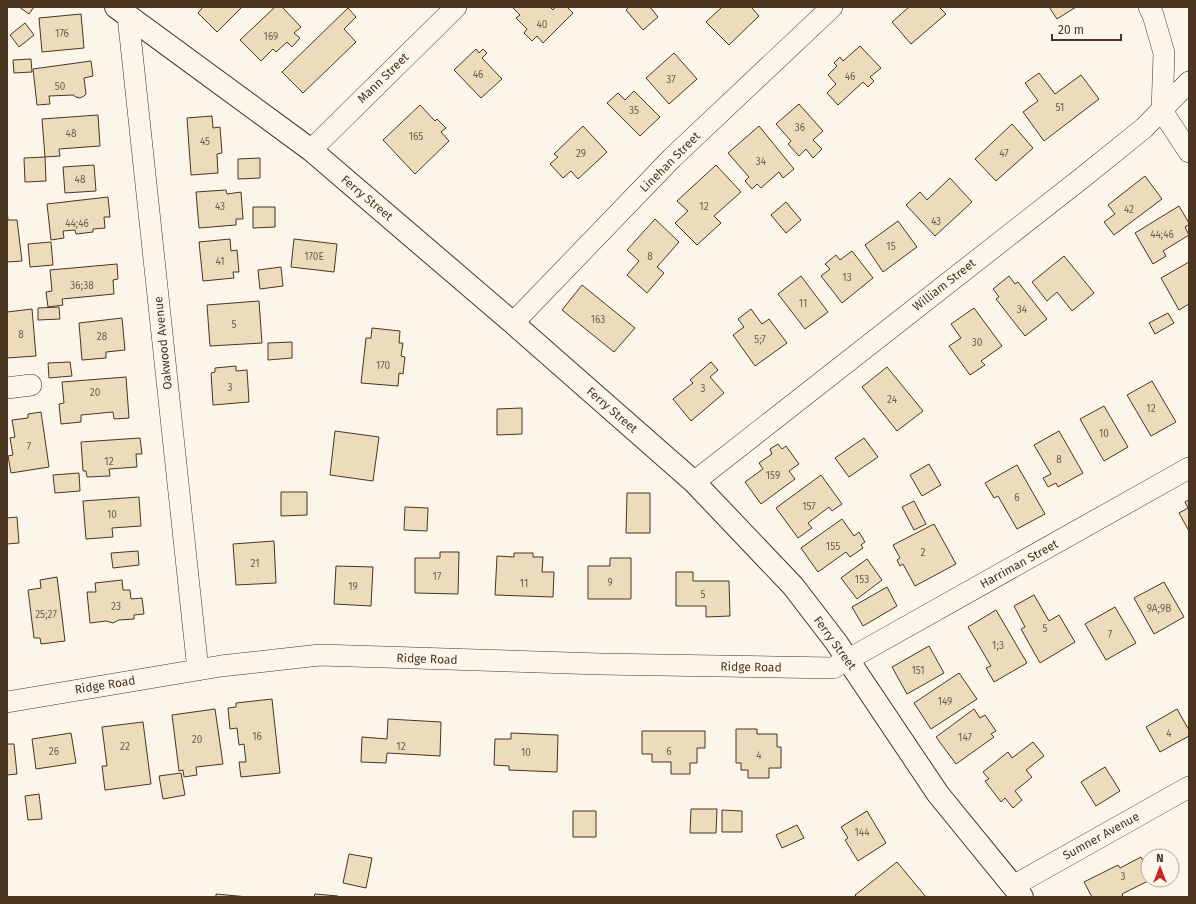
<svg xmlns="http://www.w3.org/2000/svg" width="1196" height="904" font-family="'Fira Sans',sans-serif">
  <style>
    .building { fill: #ecdcbc; stroke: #4a3520 }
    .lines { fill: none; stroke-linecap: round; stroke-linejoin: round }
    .minor-casing { stroke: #4a3520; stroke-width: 22 }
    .tertiary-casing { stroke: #4a3520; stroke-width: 24 }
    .minor { stroke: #fbf6e9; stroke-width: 21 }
    .tertiary { stroke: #fbf6e9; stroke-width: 22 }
    .labels { text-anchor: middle; stroke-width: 3; stroke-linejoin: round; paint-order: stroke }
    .number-label { font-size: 10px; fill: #725f47 }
    .street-label { font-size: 12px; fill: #4a3520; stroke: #fbf6e9 }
  </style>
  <rect width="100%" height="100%" fill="#fbf6e9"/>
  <!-- building -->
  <path class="building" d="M19,7H34L29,14Z
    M203,7H242L217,32L198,13Z
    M275,7H282L301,27L294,33L300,38L292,47L287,42L276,52L273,49L261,61L240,40Z
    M512,7H550L553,10L555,7H567L573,13L543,43L537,36L532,41L524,33L527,29L516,18L520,15Z
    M629,7H650L658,17L643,30L626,10Z
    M722,7H751L759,16L729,45L706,22Z
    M909,7H939L946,14L911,44L892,22Z
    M1049,7H1076L1057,19Z
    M348,8L356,17L344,29L356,42L303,93L282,72Z
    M81,14L84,48L42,52L39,18Z
    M25,23L34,35L19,47L10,35Z
    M860,46L881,68L870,77L874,81L868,87L863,82L838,105L827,93L836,84L828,75L837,66L834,63L840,57L843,61Z
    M476,49L479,53L483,49L487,53L482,58L502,79L481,98L454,70Z
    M674,53L697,79L669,104L646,78Z
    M31,59L32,72L14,73L13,60Z
    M91,61L93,76L84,78L86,94L84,96L80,98L76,97L73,95L49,96L50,104L37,105L33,69Z
    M1039,73L1055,94L1081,75L1099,99L1044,141L1023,112L1038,101L1025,83Z
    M634,91L660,117L640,136L607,103L618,93L625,100Z
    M799,104L823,131L813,140L822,149L813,158L806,149L799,156L788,144L791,141L776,124Z
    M420,105L435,121L437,119L446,128L441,132L449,141L415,174L383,140Z
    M98,115L100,146L59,149L60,156L45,157L42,119Z
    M212,116L213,128L220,127L222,153L217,154L218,173L191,175L187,118Z
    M1012,124L1033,148L996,181L975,159Z
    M583,126L607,152L578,179L571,171L563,178L550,164L558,157L554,154Z
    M759,126L794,169L783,178L779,172L761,188L757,184L752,189L745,181L749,177L728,153Z
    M45,157L46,181L25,182L24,158Z
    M260,158V178L238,179V159Z
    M94,165L96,191L65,193L63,167Z
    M716,165L741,192L714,216L721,223L697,245L675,223L688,211L677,201Z
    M1145,176L1162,199L1114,235L1104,222L1115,214L1108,205Z
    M950,178L972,202L935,236L906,205L920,192L927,200Z
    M226,190L227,194L241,192L243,219H236V225L199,228L196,192Z
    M108,197L110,217H104L105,228L93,229V232L76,234L75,230L63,231L64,238L51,240L47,204Z
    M786,202L801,220L786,233L771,215Z
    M1179,206L1189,223V225L1185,227L1189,235L1163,251L1166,256L1153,264L1135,233Z
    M253,207H275V227L253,228Z
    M7,211L8,220H17L22,261L7,262Z
    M655,219L679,242L657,267L664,273L647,293L627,275L639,261L627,250Z
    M898,221L917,247L883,272L865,245Z
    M230,239L231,251L237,250L239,272H233L234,278L203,281L199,242Z
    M294,239L337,244L334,272L291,267Z
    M51,242L53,265L30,267L28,244Z
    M852,251L873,278L842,303L821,276L830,269L825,264L836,255L840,260Z
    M1064,256L1094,293L1072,311L1057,292L1047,301L1032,282Z
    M1189,262V304L1179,310L1161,278Z
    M117,264L118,279L113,280L114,294L62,299L63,305L48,307L46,292L52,291L50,270Z
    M281,267L283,286L260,289L258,270Z
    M801,276L828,312L805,329L778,294Z
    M1009,276L1015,284L1018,282L1047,319L1025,336L996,299L999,297L993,289Z
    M582,285L635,328L614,352L562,310Z
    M259,301L262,343L210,346L207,305Z
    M59,307L60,319L38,320V308Z
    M974,308L1002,346L981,361L985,365L970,375L949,346L961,338L951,324Z
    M32,309L36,356L7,358V312Z
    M751,309L762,324L769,319L787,343L755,366L733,335L744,327L738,319Z
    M1168,313L1174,323L1155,334L1149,323Z
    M122,318L125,350L106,352V358L82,360L79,323Z
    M372,328L400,331L399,343H403L401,356L405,357L403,374L399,373L398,386L361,383L366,338H371Z
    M292,342V358L268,360V343Z
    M70,362L72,376L49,378L48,363Z
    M711,362L718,370L710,377L724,393L691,421L673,399L693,383L690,380Z
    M236,366V371L247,370L249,402L213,405L211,373L215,372V368Z
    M887,367L923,411L897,431L862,387Z
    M126,377L129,418L114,419L113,412L81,415V422L61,424L59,404L64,403L62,382Z
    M1152,381L1176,422L1151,436L1127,395Z
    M1104,406L1128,447L1104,461L1080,419Z
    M522,408V434L497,435V409Z
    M41,412L49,467L11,473L8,456L13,455L10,438L15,437L12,420L28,418V414Z
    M335,431L379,437L373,481L330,475Z
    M1059,431L1083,473L1058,487L1056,483L1048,487L1043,478L1051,474L1034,445Z
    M140,438L142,454H136L137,467L109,469L110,476L87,477L86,471H83L81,442Z
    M864,438L878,457L849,477L835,458Z
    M778,444L782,449L786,446L799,464L789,471L795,479L761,504L745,482L763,469L759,463L772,454L770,449Z
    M929,464L941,485L922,496L910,475Z
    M1017,465L1045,514L1017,529L998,496L994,498L985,483Z
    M79,473L80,491L55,493L53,475Z
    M821,475L842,504L832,511L829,507L808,523L812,528L798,538L776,508Z
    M281,492H307V515L281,516Z
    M627,493H650V533H626Z
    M139,497L141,526L112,528L113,537L86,539L83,501Z
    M1189,500V531L1179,513L1188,508L1185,502Z
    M914,501L926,524L914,530L902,507Z
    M405,507L428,508L427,531L404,530Z
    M17,517L19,543L7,544V518Z
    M842,519L854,536L859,532L865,542L861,545L863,548L850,557L846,552L818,572L801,548Z
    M934,524L956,564L915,586L903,564L900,566L897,560L900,558L893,545Z
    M274,541L276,583L236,585L233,544Z
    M138,551L139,565L113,568L111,553Z
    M440,552H459L458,594L415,593V558H440Z
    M514,553H533V557H543L542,572H554L553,597L495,595L497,556L514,557Z
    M610,558H631V599H588V566H610Z
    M867,559L882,580L857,599L841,578Z
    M336,566L373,567L371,606L334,604Z
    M676,572H693V581H729L730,616L706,617V606H676Z
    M57,577L65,641L41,644L40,638H34L28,590L41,588L40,580Z
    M122,580L123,590H130L131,599L142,598L144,614L134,615V619L119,620L113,623L106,621L90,623L87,592H96L95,583Z
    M1164,582L1184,617L1154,634L1134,598Z
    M887,587L897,606L863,626L852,607Z
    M1034,595L1049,621L1059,615L1075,642L1040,663L1021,629L1025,627L1014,606Z
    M1115,607L1136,643L1106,660L1085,624Z
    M996,610L1027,663L994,682L986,668L991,666L968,627Z
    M929,646L944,673L907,694L892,667Z
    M959,673L977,699L931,729L914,703Z
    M272,699L280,773L241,777L239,762H246L244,744L239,745L237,728L230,729L228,708L236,707V703Z
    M215,709L223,764L196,767L197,775L184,777L183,770L179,771L172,715Z
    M974,709L980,718L985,715L996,731L991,734L994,737L956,764L936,737Z
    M1177,709L1189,730V736L1160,752L1146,727Z
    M388,719L441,722L440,756L387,753L386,763L361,762L362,737L387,739Z
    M143,722L151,784L105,790L102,766H107L102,727Z
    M736,729H757V734H777V747H781V768H769V778H748V770H741V763H736Z
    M642,731H705V748H697V763H690V774H671V762H652V754H642Z
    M71,733L76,763L36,769L32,739Z
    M511,733L558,735L557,772L509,770V766L494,765L495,739H511Z
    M1033,742L1044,756L1026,770L1032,777L1015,791L1022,800L1013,808L1005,798L1001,802L985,781L989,779L983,772L1008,752L1012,758Z
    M7,744H14L17,774L7,775Z
    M1105,767L1120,791L1096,806L1081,782Z
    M181,773L185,795L163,799L159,776Z
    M39,794L42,819L28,820L25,796Z
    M691,809H717L716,833H690Z
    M722,810L742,811V832H722Z
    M573,811H596V837H573Z
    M867,811L886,843L858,861L845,840L848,838L841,827Z
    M797,825L804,838L782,848L776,835Z
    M349,854L372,858L366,888L343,883Z
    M1141,857L1148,871V880H1150L1122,894L1123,897H1092L1084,882L1118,865L1120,868Z
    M897,862L926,897H857L855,895Z
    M216,894L248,897H216Z
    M315,894L338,896V897H314Z"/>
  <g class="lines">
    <!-- minor casing -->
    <g class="minor-casing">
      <path id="minor" d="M1149,7L1153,15L1164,53L1162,111L1189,152
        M128,16L198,670
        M311,150L456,7
        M513,323L672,158L832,7
        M7,388L31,385
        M694,482L1082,178L1144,128L1189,82
        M7,702L221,666L320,655L600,664L833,668L1189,468
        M1013,886L1189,787"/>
    </g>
    <!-- tertiary casing -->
    <g class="tertiary-casing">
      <path id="tertiary" d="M116,7L311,150L513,323L694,482L793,586L836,642L938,794L1022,897"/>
    </g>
    <!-- minor -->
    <use href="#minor" class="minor"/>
    <!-- tertiary -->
    <use href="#tertiary" class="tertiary"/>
  </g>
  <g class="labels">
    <!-- number labels -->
    <g class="number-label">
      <text x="542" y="28">40</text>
      <text x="62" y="37">176</text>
      <text x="271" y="40">169</text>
      <text x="478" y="78">46</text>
      <text x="850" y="80">46</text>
      <text x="671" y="83">37</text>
      <text x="60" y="90">50</text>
      <text x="1060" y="111">51</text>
      <text x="634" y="114">35</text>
      <text x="800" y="131">36</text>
      <text x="71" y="137">48</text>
      <text x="416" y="140">165</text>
      <text x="205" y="145">45</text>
      <text x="581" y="157">29</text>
      <text x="1004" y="157">47</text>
      <text x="761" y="165">34</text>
      <text x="80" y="183">48</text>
      <text x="220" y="210">43</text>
      <text x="704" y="210">12</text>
      <text x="1129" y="213">42</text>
      <text x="936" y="225">43</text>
      <text x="77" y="227">44;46</text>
      <text x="1162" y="238">44;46</text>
      <text x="891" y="250">15</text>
      <text x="314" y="260">170E</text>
      <text x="650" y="260">8</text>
      <text x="220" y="265">41</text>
      <text x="847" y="281">13</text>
      <text x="82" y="289">36;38</text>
      <text x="803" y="307">11</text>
      <text x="1022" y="313">34</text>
      <text x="598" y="323">163</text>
      <text x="234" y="328">5</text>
      <text x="21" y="338">8</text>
      <text x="102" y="340">28</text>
      <text x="760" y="343">5;7</text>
      <text x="977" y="346">30</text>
      <text x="383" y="369">170</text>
      <text x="230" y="391">3</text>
      <text x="703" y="392">3</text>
      <text x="95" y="396">20</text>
      <text x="892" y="403">24</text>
      <text x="1151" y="412">12</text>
      <text x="1104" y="437">10</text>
      <text x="29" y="450">7</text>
      <text x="1059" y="463">8</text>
      <text x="109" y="465">12</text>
      <text x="773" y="479">159</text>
      <text x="1017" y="501">6</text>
      <text x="809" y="510">157</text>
      <text x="112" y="518">10</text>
      <text x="833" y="550">155</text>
      <text x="923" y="556">2</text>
      <text x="255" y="567">21</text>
      <text x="437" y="580">17</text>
      <text x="862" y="583">153</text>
      <text x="610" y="586">9</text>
      <text x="524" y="587">11</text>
      <text x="353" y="590">19</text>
      <text x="703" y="598">5</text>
      <text x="116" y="610">23</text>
      <text x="1159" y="612">9A;9B</text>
      <text x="46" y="618">25;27</text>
      <text x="1045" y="632">5</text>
      <text x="1110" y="638">7</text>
      <text x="998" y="649">1;3</text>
      <text x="918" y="674">151</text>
      <text x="945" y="705">149</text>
      <text x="1169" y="737">4</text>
      <text x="257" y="740">16</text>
      <text x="965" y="741">147</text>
      <text x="197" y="743">20</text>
      <text x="125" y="750">22</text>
      <text x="401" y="750">12</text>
      <text x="54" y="755">26</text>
      <text x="669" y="755">6</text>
      <text x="526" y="756">10</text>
      <text x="759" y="759">4</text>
      <text x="862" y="836">144</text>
      <text x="1123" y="880">3</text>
    </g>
    <!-- street labels -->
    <g class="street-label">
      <text transform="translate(383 78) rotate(-44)" y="4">Mann Street</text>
      <text transform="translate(670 162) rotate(-45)" y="4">Linehan Street</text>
      <text transform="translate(367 198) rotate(40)" y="4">Ferry Street</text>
      <text transform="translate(944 285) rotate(-38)" y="4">William Street</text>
      <text transform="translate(163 343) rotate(-96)" y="4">Oakwood Avenue</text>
      <text transform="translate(612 410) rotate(41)" y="4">Ferry Street</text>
      <text transform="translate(1019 564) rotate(-29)" y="4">Harriman Street</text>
      <text transform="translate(835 643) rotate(54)" y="4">Ferry Street</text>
      <text transform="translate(427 659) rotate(2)" y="4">Ridge Road</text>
      <text transform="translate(751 667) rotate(1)" y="4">Ridge Road</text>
      <text transform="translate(105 685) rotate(-9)" y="4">Ridge Road</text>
      <text transform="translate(1101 836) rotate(-29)" y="4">Sumner Avenue</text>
    </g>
  </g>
  <!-- border -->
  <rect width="1196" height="904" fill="none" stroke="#4a3520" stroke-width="16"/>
  <!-- north arrow -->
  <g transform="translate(1160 868)"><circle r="19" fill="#fbf6e9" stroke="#b4a999"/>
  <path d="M0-3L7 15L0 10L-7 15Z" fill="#c62828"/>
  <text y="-6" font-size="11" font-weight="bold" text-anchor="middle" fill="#4a3520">N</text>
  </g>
  <!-- scale -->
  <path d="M1052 34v6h69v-6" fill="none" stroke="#4a3520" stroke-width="2"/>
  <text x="1058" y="34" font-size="12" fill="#4a3520" stroke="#fbf6e9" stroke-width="3" paint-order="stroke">20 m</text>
</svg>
